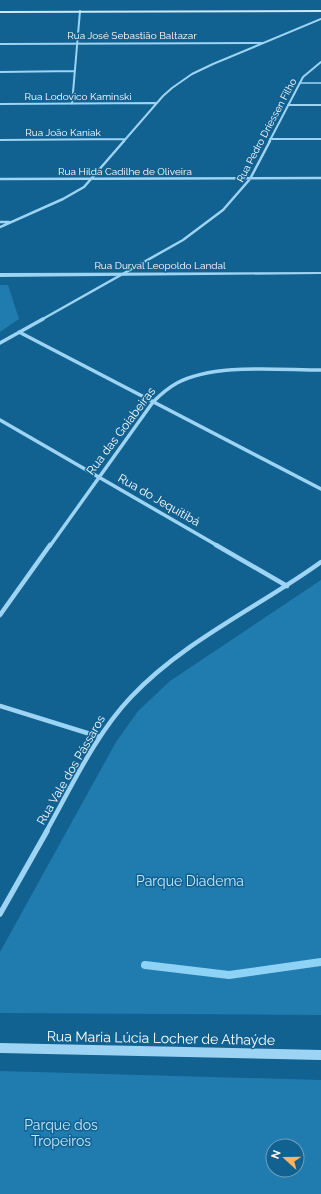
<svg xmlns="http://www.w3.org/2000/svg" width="321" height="1194" font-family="Raleway,sans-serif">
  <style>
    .green { fill: #207baf; fill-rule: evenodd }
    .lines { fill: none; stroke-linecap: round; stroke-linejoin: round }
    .stream { stroke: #8ed2f6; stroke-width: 8 }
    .service { stroke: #9dd4f3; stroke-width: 1.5 }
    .minor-far4 { stroke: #9dd4f3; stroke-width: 2 }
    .minor-far3 { stroke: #9dd4f3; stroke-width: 2.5 }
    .minor-far2 { stroke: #9dd4f3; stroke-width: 3.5 }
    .minor-far1 { stroke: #9dd4f3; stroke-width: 4.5 }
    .minor { stroke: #9dd4f3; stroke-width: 5.5 }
    .tertiary { fill: #9dd4f3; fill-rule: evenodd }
    .secondary { fill: #cceafc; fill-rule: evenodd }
    .labels { text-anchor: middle; stroke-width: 3; stroke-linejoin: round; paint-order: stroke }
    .far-street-label { font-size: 10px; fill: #fff; stroke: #116191 }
    .street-label { font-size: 12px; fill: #fff; stroke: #116191 }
    .near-park-label { font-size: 14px; fill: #c4e9fd; stroke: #116191 }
    .near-street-label { font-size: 14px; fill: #fff; stroke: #116191 }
  </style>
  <rect width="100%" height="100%" fill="#116191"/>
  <!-- green -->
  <path class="green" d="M0,285H8L19,319L0,332Z
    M321,580V1015L0,1013V952L116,742L138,711L170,681Z
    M0,1071L321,1080V1194H0ZM273,1146H297V1170H273Z"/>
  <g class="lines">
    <!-- stream -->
    <path class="stream" d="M145,965L229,975L321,962"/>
    <!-- service -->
    <path class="service" d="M300,83H321"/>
    <!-- minor-far4 -->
    <path class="minor-far4" d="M0,44L262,43
      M0,72L75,71
      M0,104L156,103
      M72,104L80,11
      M288,105H321
      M270,139H321
      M0,140L126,139
      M123,142L163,96L172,88L192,74L213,64L321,19
      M269,142L303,77L321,62"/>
    <!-- minor-far3 -->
    <path class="minor-far3" d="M0,179L321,178
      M0,222H9
      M0,227L63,199L84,187L124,141
      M41,320L183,240L223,210L250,179L270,141"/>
    <!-- minor-far2 -->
    <path class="minor-far2" d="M19,332L321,489
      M0,343L43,319
      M0,420L218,546
      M50,546L153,402C160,395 168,388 177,383C215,363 278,370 321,370"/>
    <!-- minor-far1 -->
    <path class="minor-far1" d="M216,545L287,586
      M0,615L50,545
      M0,706L100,737
      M46,832C72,786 95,735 131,697C185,640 259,607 321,562"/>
    <!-- minor -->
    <path class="minor" d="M0,914L47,831"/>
    <!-- tertiary -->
    <path class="tertiary" d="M321,272V274L0,277V273Z
      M0,1043L321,1050V1060L0,1053Z"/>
    <!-- secondary -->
    <path class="secondary" d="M321,10V12L0,13V11Z"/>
  </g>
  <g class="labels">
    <!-- far-street labels -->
    <g class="far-street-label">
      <text x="132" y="39">Rua José Sebastião Baltazar</text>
      <text x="78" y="100">Rua Lodovico Kaminski</text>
      <text transform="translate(266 130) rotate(-62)" y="4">Rua Pedro Driessen Filho</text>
      <text x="63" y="136">Rua João Kaniak</text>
      <text x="125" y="175">Rua Hilda Cadilhe de Oliveira</text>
      <text x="160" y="269">Rua Durval Leopoldo Landal</text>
    </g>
    <!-- street labels -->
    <g class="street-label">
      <text transform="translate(121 431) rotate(-53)" y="4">Rua das Goiabeiras</text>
      <text transform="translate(159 500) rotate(30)" y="4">Rua do Jequitibá</text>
      <text transform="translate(71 770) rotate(-60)" y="4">Rua Vale dos Pássaros</text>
    </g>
    <!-- near-park labels -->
    <g class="near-park-label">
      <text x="190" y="886">Parque Diadema</text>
      <text x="61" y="1130">Parque dos<tspan x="61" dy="16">Tropeiros</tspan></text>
    </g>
    <!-- near-street labels -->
    <g class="near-street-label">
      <text transform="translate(161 1038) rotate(1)" y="5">Rua Maria Lúcia Locher de Athaýde</text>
    </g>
  </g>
  <!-- north arrow -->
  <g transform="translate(285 1158) rotate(291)"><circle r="19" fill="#116191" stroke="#70a0bd"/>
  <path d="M0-3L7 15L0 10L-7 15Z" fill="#ffb35e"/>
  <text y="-6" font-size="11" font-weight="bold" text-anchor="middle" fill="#ffffff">N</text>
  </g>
</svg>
